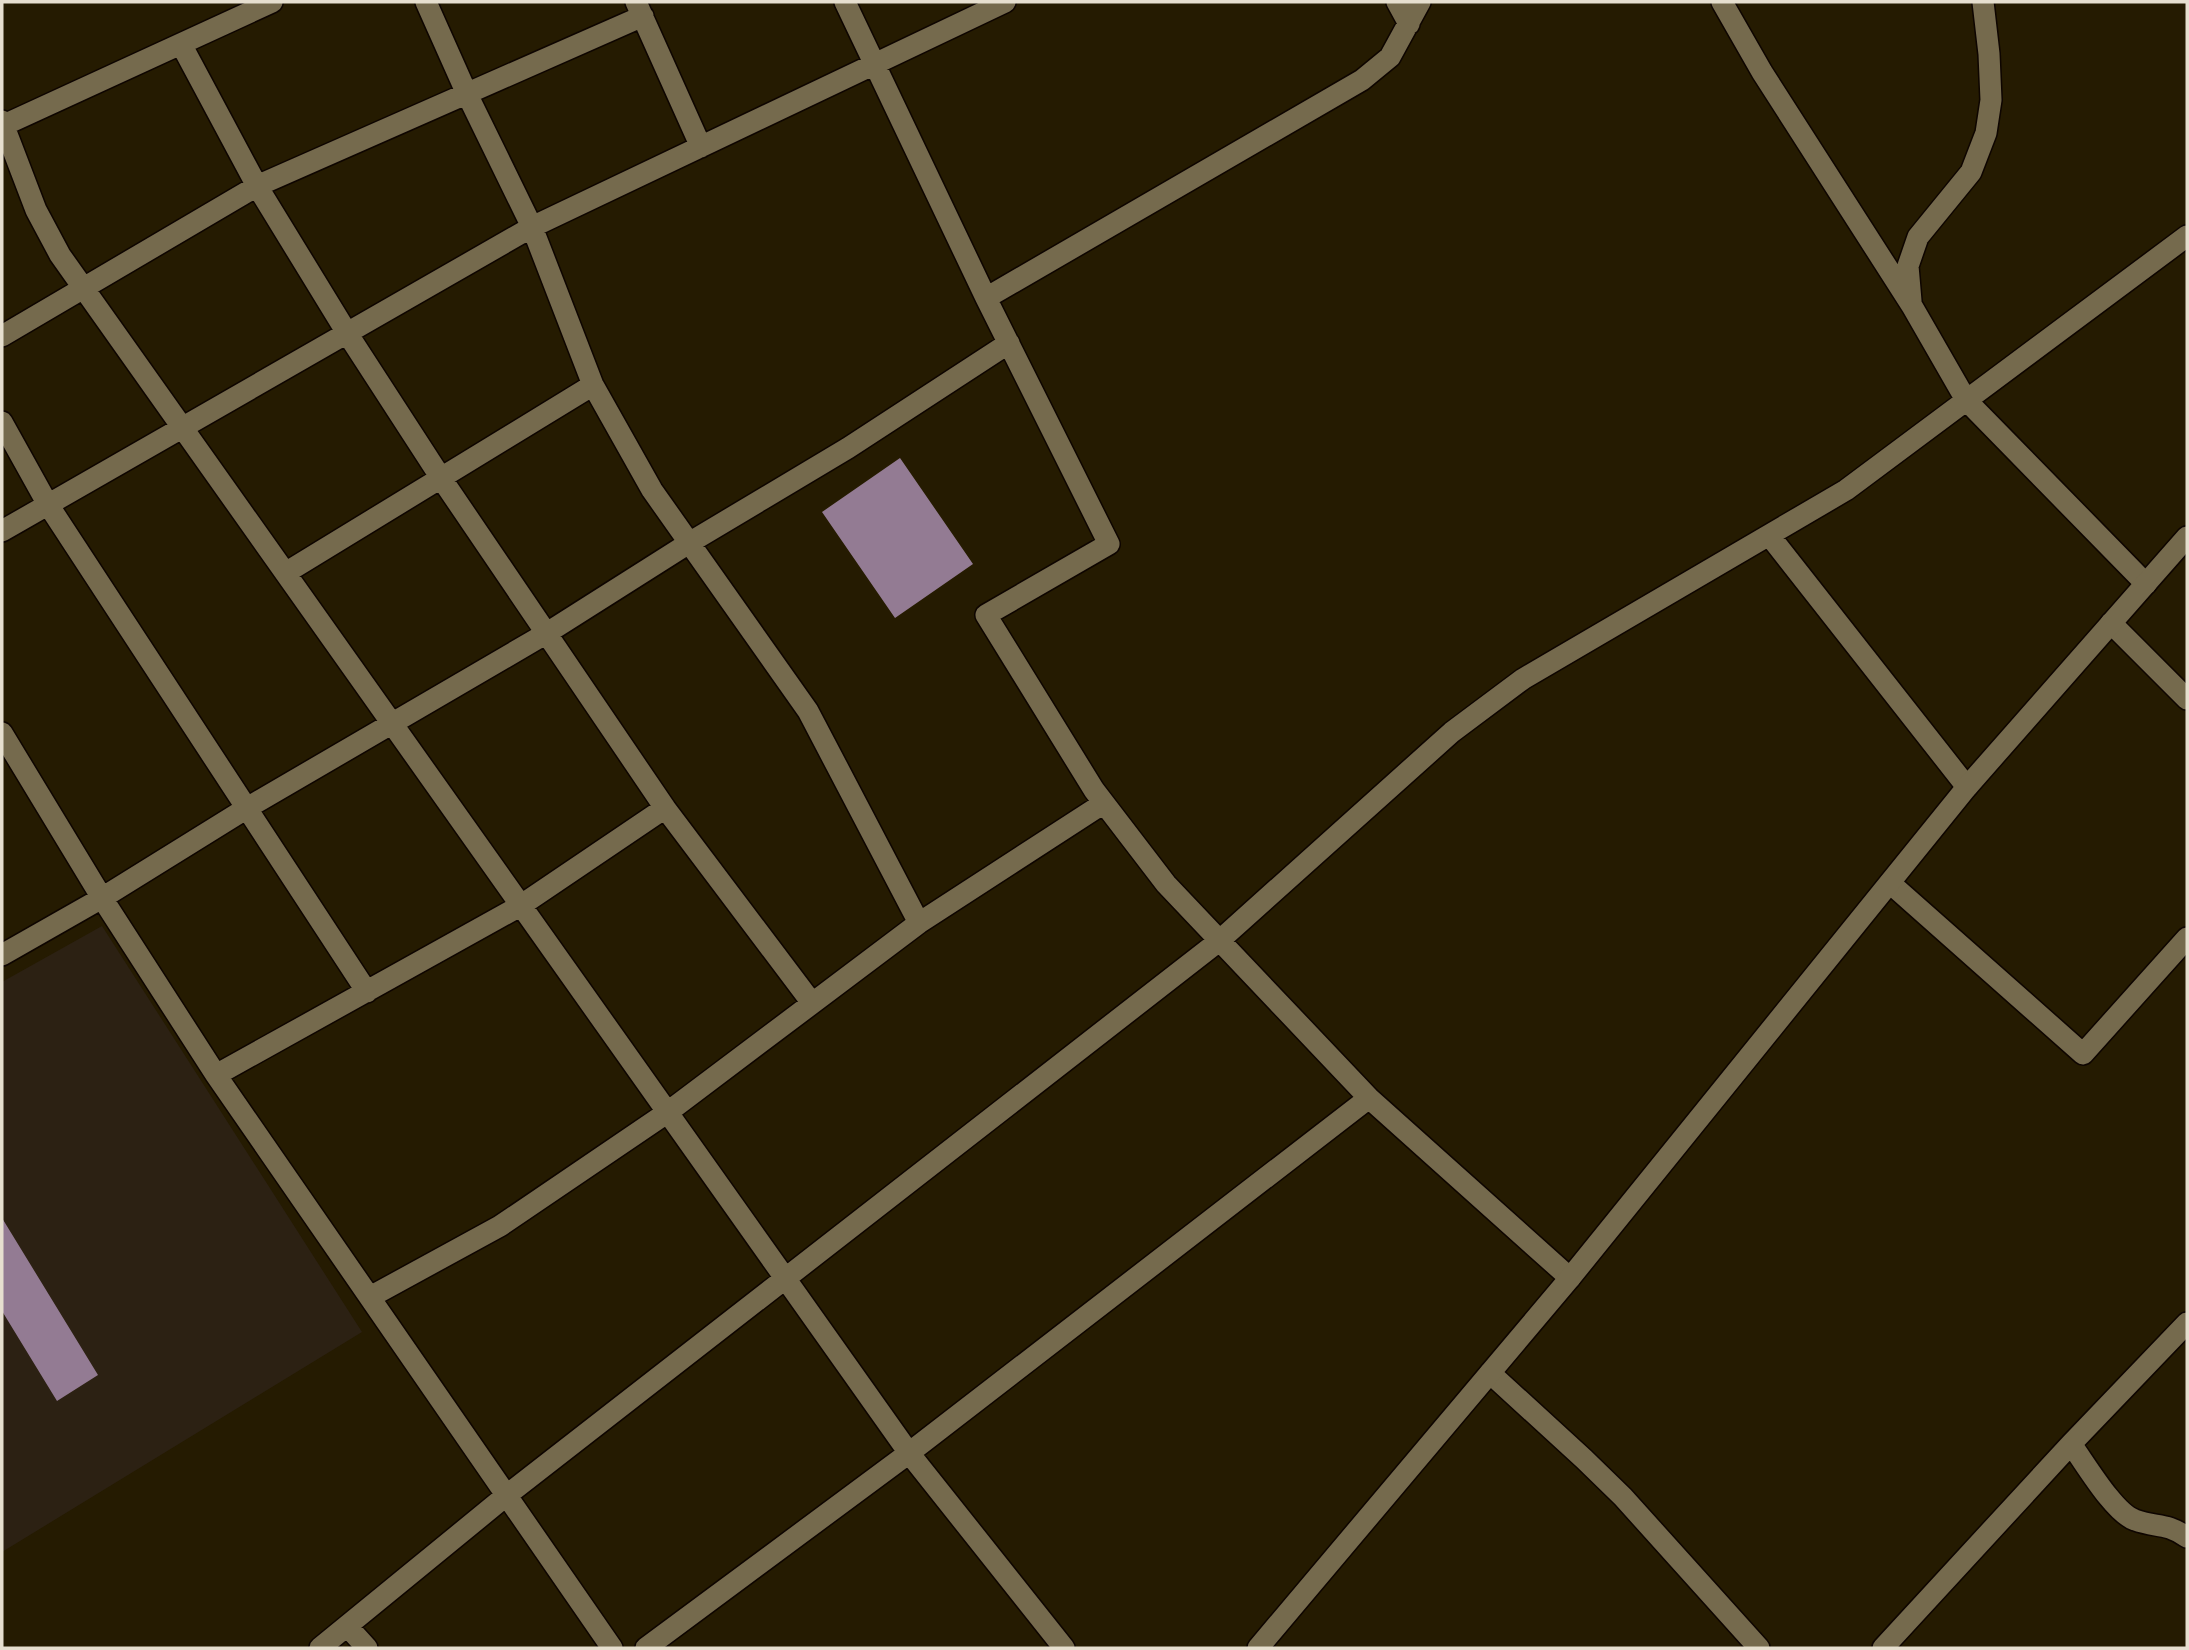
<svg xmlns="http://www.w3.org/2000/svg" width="2189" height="1650" font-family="'Playfair Display',serif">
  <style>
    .education { fill: #2c2113 }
    .building { fill: #937b93 }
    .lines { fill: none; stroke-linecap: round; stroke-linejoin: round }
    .minor-casing { stroke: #0e0500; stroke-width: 24 }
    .secondary-casing { stroke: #0e0500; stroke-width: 24 }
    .minor { stroke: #756a4d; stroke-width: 21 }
    .secondary { stroke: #756a4d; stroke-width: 21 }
  </style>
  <rect width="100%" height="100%" fill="#251b01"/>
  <!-- education -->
  <path class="education" d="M102,926L362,1332L2,1552V982Z"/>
  <!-- building -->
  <path class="building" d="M900,458L973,564L895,618L822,512Z
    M2,1218L98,1375L57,1401L2,1311Z"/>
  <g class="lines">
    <!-- minor casing -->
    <g class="minor-casing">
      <path id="minor" d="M426,2L467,94L532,227L593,385L652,490L808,711L919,923
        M636,2L701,147
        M845,2L986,298L1109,544L986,615L1094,790L1166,884L1369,1098L1570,1278
        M1397,2L1409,24
        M1722,2L1762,72L1912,306L1966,400L2146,584
        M181,44L257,186L347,333L441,478L665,808L812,1003
        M2,121L36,210L60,255L909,1453L1064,1648
        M2,126L272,2
        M986,298L1362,80L1390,57L1420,2
        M1911,301L1908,266L1918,237L1971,172L1986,133L1991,100L1989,54L1983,2
        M2,336L257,186L643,16
        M2,422L47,503L367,992
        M2,531L532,227L1005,2
        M1769,535L1967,787
        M287,572L593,385
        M2111,623L2187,699
        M2,733L102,898L216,1075L612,1648
        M1890,883L2083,1054L2187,938
        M2,955L102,898L247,808L547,633L689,543L848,448L1009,343
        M216,1075L520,906L665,808
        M370,1297L500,1226L668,1112L919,923L1104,803
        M1490,1373L1584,1459L1623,1497L1759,1648
        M2071,1444C2085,1463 2114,1513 2135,1520C2157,1528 2165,1522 2187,1537
        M348,1627L367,1648
        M320,1648L507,1495L1219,941L1452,732L1523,679L1846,490L2187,236
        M646,1648L909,1453L1369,1098
        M1883,1648L2071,1444L2187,1323"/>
    </g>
    <!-- secondary casing -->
    <g class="secondary-casing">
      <path id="secondary" d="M1258,1648L1570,1278L1967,787L2187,537"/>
    </g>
    <!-- minor -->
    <use href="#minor" class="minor"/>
    <!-- secondary -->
    <use href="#secondary" class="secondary"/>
  </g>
  <!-- border -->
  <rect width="2189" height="1650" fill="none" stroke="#e6dfcf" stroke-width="7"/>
</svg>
